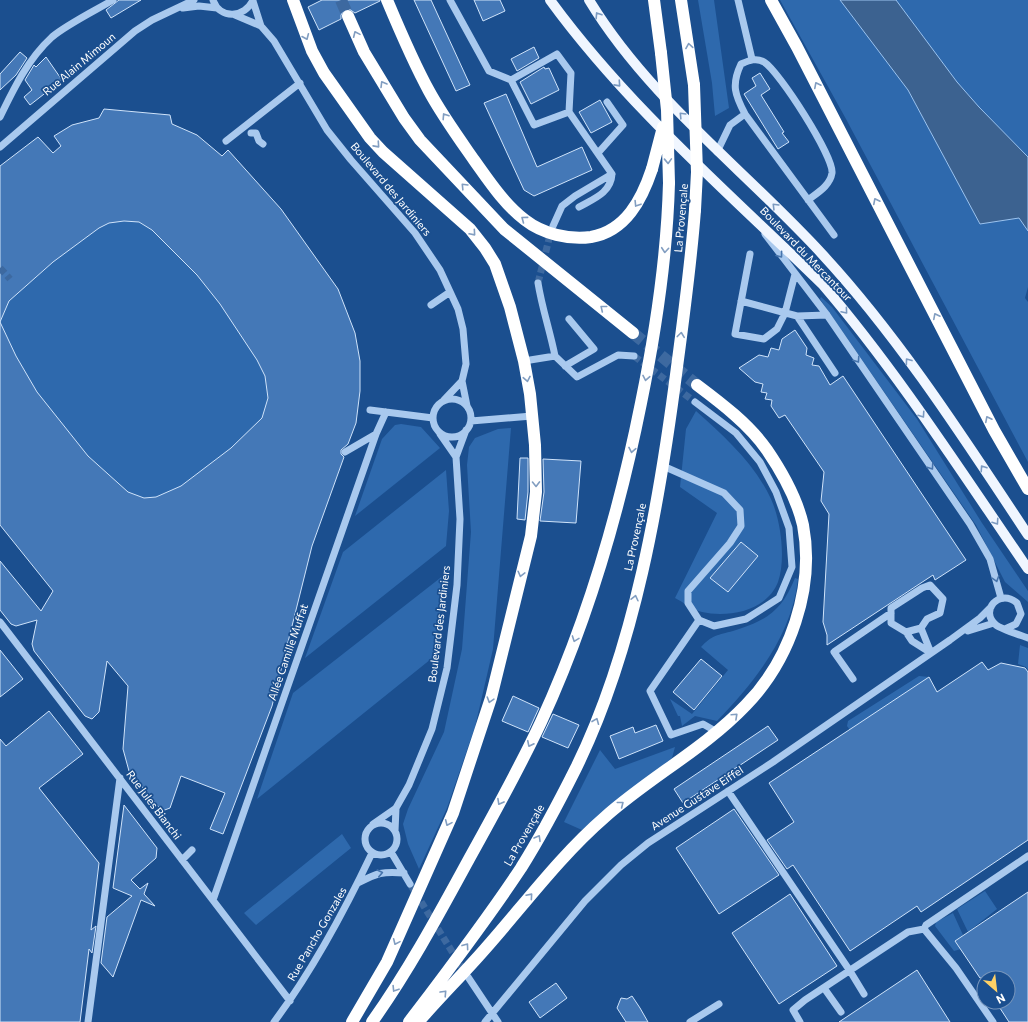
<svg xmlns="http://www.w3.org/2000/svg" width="1028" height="1022" font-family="Commissioner,sans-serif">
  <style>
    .green { fill: #2e69ad }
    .water { fill: #3c6290; stroke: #9cc4f0 }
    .building { fill: #4478b7; stroke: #cfe3fa; fill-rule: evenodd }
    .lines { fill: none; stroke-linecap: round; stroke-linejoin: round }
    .minor-tunnel { stroke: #3d69a0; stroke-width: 7; stroke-dasharray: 7 3.5; stroke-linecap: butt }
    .highway-tunnel { stroke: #3d69a0; stroke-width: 12; stroke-dasharray: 12 6; stroke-linecap: butt }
    .minor { stroke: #a9c9ee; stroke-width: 7 }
    .major { stroke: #f0f6ff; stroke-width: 10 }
    .highway { stroke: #fff; stroke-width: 12 }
    .highway-bridge { stroke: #fff; stroke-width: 12 }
    .oneway { stroke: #7b9ac1 }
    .oneway2 { stroke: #829ec1 }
    .oneway3 { stroke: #4674ac }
    .labels { text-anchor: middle; stroke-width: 3.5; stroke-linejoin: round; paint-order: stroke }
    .street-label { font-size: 11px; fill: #fff; stroke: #1b4f8f }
  </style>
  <rect width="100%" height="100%" fill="#1b4f8f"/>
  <!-- green -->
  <path class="green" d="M698,0H714L729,108L715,116L712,83Z
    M780,0H840L908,90L980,224L1019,218L1028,231V287L1025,298L1028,302V462L846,119Z
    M896,0H1028V157L979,107L957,82Z
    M66,163L313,310L242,531L0,466V209Z
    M821,297L832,307L917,419L982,523L1028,591V602L1005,582L976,525L820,299Z
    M696,411C724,436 755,464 771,499C781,521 786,559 778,582C767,611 728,618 702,612C693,610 683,602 675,598L717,513L680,487L686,429Z
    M401,424L421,427L440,448L355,516L382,439L395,425Z
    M511,428L493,649L475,727L447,808L419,869L408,844L403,824L408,809L444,732L462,649L471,532L467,465L469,447L475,438L498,429Z
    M446,470L449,511L446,546L305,658L343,552Z
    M444,575L436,655L257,799L293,693Z
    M795,578L798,579C792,635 755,682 717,721L695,716L682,726L680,716H678L670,699L692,714L728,670L701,647C712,635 718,635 733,631C766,621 782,611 795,578Z
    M1020,645L1028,648V670L1026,667L1018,664Z
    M919,676L929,677L850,730L847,726L848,721Z
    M675,747L672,758L582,830L564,822L600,750L615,769Z
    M342,834L351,848L256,925L244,913Z
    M985,891L997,909L968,932L957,909Z
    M953,913L963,935L955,941L961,949L954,951L935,926L936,922Z"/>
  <!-- water -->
  <path class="water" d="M840,0H896L957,82L979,107L1028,157V231L1019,218L980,224L908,90Z"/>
  <!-- building -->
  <path class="building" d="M119,0H141L111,18L106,10Z
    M322,0H380V1L355,13L349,9H345L341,15V19L319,30L308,7Z
    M414,0H431L470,85L456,91Z
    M474,0H500L505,11L483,21Z
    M534,47L539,58L517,71L511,59Z
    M20,52L27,58L16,75L0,90V74Z
    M46,57L62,80L30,105L24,97L32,90L25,80L34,65L36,67Z
    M544,67L545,69L549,68L559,90L531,104L520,82Z
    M760,73L770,89L761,95L784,132L782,133L789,142L778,149L744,94L756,86L752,78Z
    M506,94L537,167L582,147L592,170L534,196L524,190L484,103Z
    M600,100L612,122L591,133L579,112Z
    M104,109L170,115L172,124L197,135L222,156L228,150L281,209L338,289L355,333L360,361V391L356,423L348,444L341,450V454L344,457L312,546L272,706L223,834L210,829L225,793L181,776L170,808L162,811L129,771L123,749L128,686L107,661L99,712L92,719L85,716L34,651L32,644L37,620L16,626L11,624L0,610V561L41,611L53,591L0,525V166L38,137L53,153L61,146L54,136L72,125L99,118ZM124,221L139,222L152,230L197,275L220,304L257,360L265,376L268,398L262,418L231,448L181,486L156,497L144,498L128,492L88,456L37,392L16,356L0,322L9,301L53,262L99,228L109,223Z
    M795,330L807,348L806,355L814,358L812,365L819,366L830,385L843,376L966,560L935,580L933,575L827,645V635L823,622L829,514L821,501L824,472L785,415L779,418L771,406L772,400L765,399L767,393L761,392L763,384L755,382L739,368L759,355L768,357L771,348L779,350L782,339Z
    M520,458H528V492L525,520L517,519Z
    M543,459L581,461L576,523L540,521L544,492Z
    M741,542L758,556L728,592L710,578Z
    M0,650L23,679L0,697Z
    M701,659L722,676L694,710L673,692Z
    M982,662L988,670L1001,663L1025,668L1028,672V840L921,912L917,906L850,951L793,865L787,869L767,840L794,822L769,783L929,677L937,692Z
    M513,696L539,708L528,732L502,721Z
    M49,711L83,754L39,788L99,863L91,930L96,926L92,953L89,949L80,1022H0V739L6,746Z
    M553,714L579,725L568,748L542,737Z
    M656,725L663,741L619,759L610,736L633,727L635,733Z
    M768,726L778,740L683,803L674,789Z
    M124,805L157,848L156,858L131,880L140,889L148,883L144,894L155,906L141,900L113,977L101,963L107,917L132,896L113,888Z
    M734,809L779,875L719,914L676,848Z
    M1028,892V1022H1009L996,1002H1008V978H980L955,941Z
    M790,894L837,966L779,1004L732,933Z
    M917,970L950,1022H839Z
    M556,983L567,998L540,1018L529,1002Z
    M632,996L640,1008L648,1022H626L617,1008L621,998L627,999Z"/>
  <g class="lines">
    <!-- minor-tunnel -->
    <path class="minor-tunnel" d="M0,268L10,279
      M538,283L551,231
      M634,356L695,402
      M410,884L466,974"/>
    <!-- highway-tunnel -->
    <path class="highway-tunnel" d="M341,0L348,16
      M633,333L697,385"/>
    <!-- minor -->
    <path class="minor" d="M213,0C220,20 245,18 253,0
      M450,0L489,71L511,80L534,125L569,112L612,174C611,193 593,199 579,207
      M738,0L752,59
      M253,1L261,26L274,41L327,130L351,160L415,233L440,270L458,309L463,329L466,364L462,381L467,406
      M183,8L199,6L217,8
      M235,15L261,26
      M511,80L557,54L571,73L569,112
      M745,114C735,95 731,85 741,64C748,61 756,57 764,62C779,71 834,157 832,173C830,186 817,193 808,200
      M0,117C14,88 28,59 52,37C66,25 96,10 113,0
      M251,133H256L259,141L263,144
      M226,141L300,83
      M0,147L135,31L152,20L194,0
      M717,152L730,125L745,114L834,235
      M598,153L623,125L607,102
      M553,226L562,206L575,196L612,174
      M765,234L827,315L970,524L990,559L1001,598
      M750,254L735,334L764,339L777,329L785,313L795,274
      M538,283C542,308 550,331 555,356
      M741,301L797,316
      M431,305L450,292
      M827,315L797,316L835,373
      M524,361L555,356L577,377L618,355L634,356
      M565,366L594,349L569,319
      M433 418a19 19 0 1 1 38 0a19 19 0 1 1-38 0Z
      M444,400L462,381
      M370,410L433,418
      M471,421L532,416
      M440,434L456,457
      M345,452L376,434
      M663,466L724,493L740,510L741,526L730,543L688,591V603L699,620L714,626L746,619L779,598L792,567L789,528L776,492L760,462L736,433L695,402
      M930,585L943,599L940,613L927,619L921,628L931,653L912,641L906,632L891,623V608L922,588Z
      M699,620L650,691L671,735L703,724L717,732
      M0,622L290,1001
      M1005,629L1016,624L1021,614L1017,603C999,588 979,611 996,625C1001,629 1020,635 1028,638
      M968,631L994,623
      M906,632L921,628
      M853,679L834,652L891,613
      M728,791L850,971L864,994
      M365 839a16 16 0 1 1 32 0a16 16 0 1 1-32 0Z
      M373,824L396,808L409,785L432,729L447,668L457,585L460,519L456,457L466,430
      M395,831L396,808
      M391,852L410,884
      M182,860L192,850
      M358,883C377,873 383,871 404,873
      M213,900L376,434L386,412
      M924,929L926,925L1028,856
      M924,929L956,968L993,1022
      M468,977L498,1022
      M824,988L841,1012
      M88,1022L120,778
      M274,1022C313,970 344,912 372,853
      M485,1022L585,901L621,865L648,843L773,762L950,640L980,618L991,607
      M690,1022L719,1004
      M800,1022L793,1010L805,1000L908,932L924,929"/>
    <!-- major -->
    <path class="major" d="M550,0C628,107 729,193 823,285C899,374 962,473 1028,569
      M589,0C649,99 744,169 822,254C899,337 965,440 1028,535"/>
    <!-- highway -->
    <path class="highway" d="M293,0L312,51L324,73L370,138L383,152L470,229L485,248L495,264L510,307L524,361L530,394L535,445L536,492L531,536L491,698L453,813L387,962L352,1022
      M387,0C400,31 413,62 429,91C442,115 458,137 474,160C489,181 504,204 525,220C543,234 569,240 591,237C626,231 642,199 652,169
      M654,0L661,53
      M681,0L694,85
      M771,0L797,47L994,430L1028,489
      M348,16L364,52L404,118L420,140L504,229L633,333
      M420,1020C441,996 464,973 485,949C524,905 560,856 605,817C650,777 704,749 746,705C790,660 815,588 803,525C797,499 782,472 767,450C750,425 721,403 697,385
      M372,1022C409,970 439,914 469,859C494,814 519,769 541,722C588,620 619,513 641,403C656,330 667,257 669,183
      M409,1022C447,972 486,921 521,868C541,836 559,802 576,768C635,648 660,499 677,367C684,315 691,262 695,210"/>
    <!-- highway-bridge -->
    <path class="highway-bridge" d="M661,53L667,110L669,183
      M694,85L697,172L695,210
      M652,169L663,127"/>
  </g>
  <!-- one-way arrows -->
  <defs><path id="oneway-chevron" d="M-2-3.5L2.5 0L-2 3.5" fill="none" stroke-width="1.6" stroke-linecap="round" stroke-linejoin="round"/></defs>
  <g class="oneway">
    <use href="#oneway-chevron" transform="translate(598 15) rotate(-123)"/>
    <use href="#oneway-chevron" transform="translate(618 84) rotate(48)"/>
    <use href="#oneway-chevron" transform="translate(682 115) rotate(-134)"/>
    <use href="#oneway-chevron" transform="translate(775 206) rotate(-135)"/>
    <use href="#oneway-chevron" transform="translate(845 311) rotate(50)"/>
    <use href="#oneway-chevron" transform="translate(908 361) rotate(-126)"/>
    <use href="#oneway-chevron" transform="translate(922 415) rotate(56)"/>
    <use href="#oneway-chevron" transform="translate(983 468) rotate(-124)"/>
    <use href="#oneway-chevron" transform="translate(996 522) rotate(56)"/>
  </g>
  <g class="oneway2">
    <use href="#oneway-chevron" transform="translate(356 34) rotate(-114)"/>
    <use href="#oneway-chevron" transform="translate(306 37) rotate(67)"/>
    <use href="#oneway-chevron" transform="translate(689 46) rotate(-99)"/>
    <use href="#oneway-chevron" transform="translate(383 84) rotate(-121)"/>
    <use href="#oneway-chevron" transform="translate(817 85) rotate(-117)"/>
    <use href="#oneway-chevron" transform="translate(445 116) rotate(-123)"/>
    <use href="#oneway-chevron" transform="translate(377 145) rotate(48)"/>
    <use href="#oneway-chevron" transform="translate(668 161) rotate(88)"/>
    <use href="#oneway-chevron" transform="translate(464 186) rotate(-134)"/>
    <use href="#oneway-chevron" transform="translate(876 201) rotate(-117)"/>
    <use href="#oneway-chevron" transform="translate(637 204) rotate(122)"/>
    <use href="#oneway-chevron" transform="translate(524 219) rotate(-143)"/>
    <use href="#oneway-chevron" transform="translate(473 233) rotate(49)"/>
    <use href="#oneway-chevron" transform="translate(665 250) rotate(95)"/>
    <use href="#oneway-chevron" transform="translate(603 308) rotate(-141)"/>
    <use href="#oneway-chevron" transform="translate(936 316) rotate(-117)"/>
    <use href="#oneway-chevron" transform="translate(681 335) rotate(-83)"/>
    <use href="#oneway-chevron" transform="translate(646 378) rotate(101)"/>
    <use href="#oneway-chevron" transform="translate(527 379) rotate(79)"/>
    <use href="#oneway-chevron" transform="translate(988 419) rotate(-117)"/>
    <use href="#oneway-chevron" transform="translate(632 450) rotate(101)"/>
    <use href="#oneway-chevron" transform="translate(536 484) rotate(89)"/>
    <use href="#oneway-chevron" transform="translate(521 574) rotate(104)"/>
    <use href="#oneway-chevron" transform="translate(635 598) rotate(-77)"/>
    <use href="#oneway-chevron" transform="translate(575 639) rotate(110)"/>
    <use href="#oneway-chevron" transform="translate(490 700) rotate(107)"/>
    <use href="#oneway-chevron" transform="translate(735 716) rotate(-43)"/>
    <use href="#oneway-chevron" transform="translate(596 721) rotate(-68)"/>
    <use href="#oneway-chevron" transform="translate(530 744) rotate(116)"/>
    <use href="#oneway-chevron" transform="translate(500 802) rotate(119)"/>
    <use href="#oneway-chevron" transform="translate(621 804) rotate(-38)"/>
    <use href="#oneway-chevron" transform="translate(448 823) rotate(114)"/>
    <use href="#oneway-chevron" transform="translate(538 838) rotate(-60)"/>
    <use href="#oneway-chevron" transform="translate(530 896) rotate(-49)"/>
    <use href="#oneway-chevron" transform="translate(396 942) rotate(114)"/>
    <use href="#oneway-chevron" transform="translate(466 946) rotate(-54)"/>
    <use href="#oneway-chevron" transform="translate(395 989) rotate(122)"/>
    <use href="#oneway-chevron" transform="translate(444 993) rotate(-47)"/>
  </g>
  <g class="oneway3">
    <use href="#oneway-chevron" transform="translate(780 255) rotate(53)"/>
    <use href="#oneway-chevron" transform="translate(857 360) rotate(56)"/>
    <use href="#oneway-chevron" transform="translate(931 467) rotate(56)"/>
    <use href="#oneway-chevron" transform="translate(996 579) rotate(73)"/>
    <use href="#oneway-chevron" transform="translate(380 873) rotate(-13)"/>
  </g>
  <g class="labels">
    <!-- street labels -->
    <g class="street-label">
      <text transform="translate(79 64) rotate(-40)" y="4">Rue Alain Mimoun</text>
      <text transform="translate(391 189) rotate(50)" y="4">Boulevard des Jardiniers</text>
      <text transform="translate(681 218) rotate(-85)" y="4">La Provençale</text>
      <text transform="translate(806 254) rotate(46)" y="4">Boulevard du Mercantour</text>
      <text transform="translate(635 537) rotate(-78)" y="4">La Provençale</text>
      <text transform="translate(439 624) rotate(-83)" y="4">Boulevard des Jardiniers</text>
      <text transform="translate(288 652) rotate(-71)" y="4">Allée Camille Muffat</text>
      <text transform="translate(697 798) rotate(-33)" y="4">Avenue Gustave Eiffel</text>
      <text transform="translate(154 805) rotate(53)" y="4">Rue Jules Bianchi</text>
      <text transform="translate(524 835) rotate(-60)" y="4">La Provençale</text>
      <text transform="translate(317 934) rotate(-60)" y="4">Rue Pancho Gonzales</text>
    </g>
  </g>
  <!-- north arrow -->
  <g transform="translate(996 990) rotate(152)"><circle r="19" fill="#1b4f8f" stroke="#7695bc"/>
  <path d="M0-3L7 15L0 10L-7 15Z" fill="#ffd166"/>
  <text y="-6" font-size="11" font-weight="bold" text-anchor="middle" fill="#ffffff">N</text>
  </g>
</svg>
